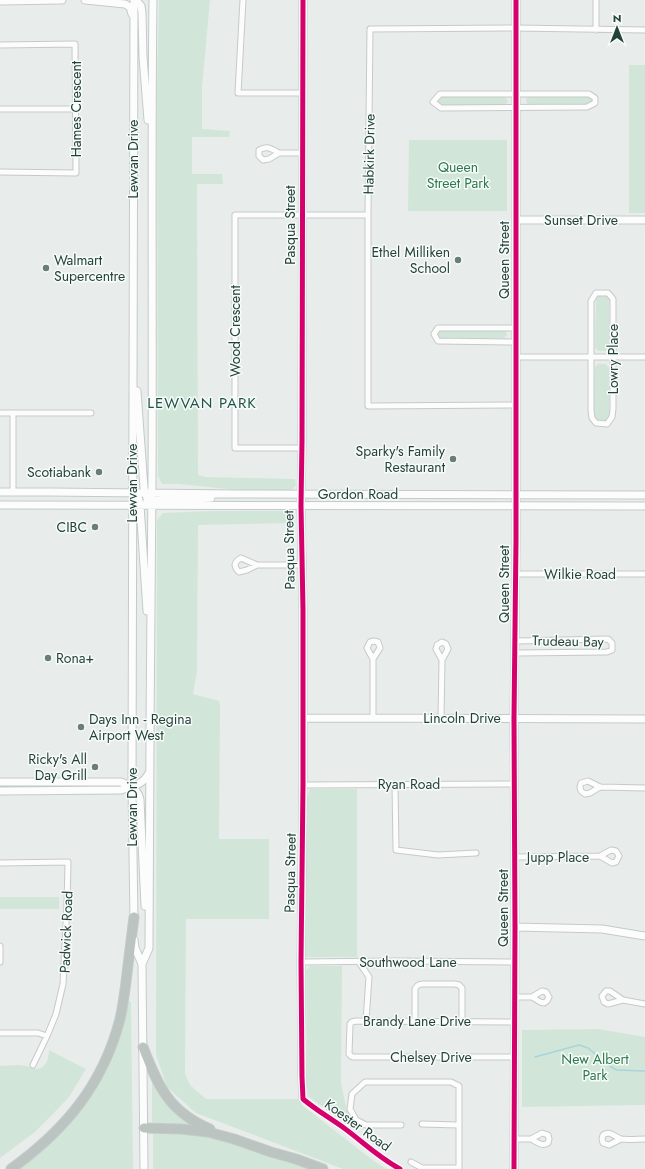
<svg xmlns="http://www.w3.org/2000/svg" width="645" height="1169" font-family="Jost,sans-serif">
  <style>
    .green { fill: #d1e6d8 }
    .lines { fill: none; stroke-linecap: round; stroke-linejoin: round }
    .stream { stroke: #a9d4db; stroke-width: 1.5 }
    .street-casing { stroke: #c5cac8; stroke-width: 7 }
    .secondary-casing { stroke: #c3cbc8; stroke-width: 9 }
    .highway-casing { stroke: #c3ccc9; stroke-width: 11 }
    .street { stroke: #fcfcfc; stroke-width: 5 }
    .secondary { stroke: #fcfcfc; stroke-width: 7 }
    .highway { stroke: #bcc4c2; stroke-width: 9 }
    .cycleway-casing { stroke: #f7fbf9; stroke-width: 8 }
    .cycleway { stroke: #d6006c; stroke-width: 5 }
    .poi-dot { fill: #697e78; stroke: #f7fbf9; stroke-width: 1.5 }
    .labels { text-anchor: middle; stroke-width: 3; stroke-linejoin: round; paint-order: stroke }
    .street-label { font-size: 14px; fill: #24423a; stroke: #f7fbf9 }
    .park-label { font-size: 14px; fill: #2d7a4b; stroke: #f7fbf9 }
    .poi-label { font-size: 14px; fill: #24423a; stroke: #f7fbf9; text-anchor: end }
    .neighbourhood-label { font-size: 15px; letter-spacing: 1px; fill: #1f5548; stroke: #f7fbf9 }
  </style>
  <rect width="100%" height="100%" fill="#e8edeb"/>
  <!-- green -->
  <path class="green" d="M159,0H210L202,87V129L230,131L229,137H192V174H222L223,184H197L198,475L205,477L295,479L296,485L291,491L237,490L179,484H162L158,476L157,90Z
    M629,65H645V213H629Z
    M441,97H504L507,99L508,102L505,105H441L438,103V100Z
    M530,97H590L592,98L593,102L591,105H530L527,104L526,99Z
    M409,140H507V211H408Z
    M598,295L606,296L609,299V347L606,351H598L595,347L596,299Z
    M441,330H504L506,331L507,335L504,338H440L437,334V332Z
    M598,364H606L609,368V415L606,420H597L594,415L595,367Z
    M214,511H291L294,514L295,523L198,525L197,671L193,694L219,701L220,707L219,839H269V919H186L185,1074L190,1085L206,1099H297L302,1105L375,1162L387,1169H343L196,1113L167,1087L156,1055L157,520L163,513Z
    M310,789H357V957H305V805Z
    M59,897V909H0V897Z
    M310,966H342L341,1084L349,1120L344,1123L333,1114L309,1097L307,1086L306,970Z
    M126,1002H131L133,1169H17L37,1155L56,1138L80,1111L100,1081L116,1048Z
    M598,1029L645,1037V1105L522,1107V1030Z
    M49,1050L86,1069L69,1097L51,1116L35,1132L0,1158V1066C8,1066 18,1064 26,1066C30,1067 32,1068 36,1069C46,1069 49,1058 49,1050Z
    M152,1083H154C164,1110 182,1119 207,1129L166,1123H152Z
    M158,1131L186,1133L207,1137L233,1143L316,1169H153V1133Z"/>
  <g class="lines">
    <!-- stream -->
    <path class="stream" d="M535,1057L579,1045L588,1048L611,1067L617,1070L645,1071"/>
    <!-- street casing -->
    <g class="street-casing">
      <path id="street" d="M243,0L238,93H302
        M596,0V30
        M0,45L75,44L76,173L0,172
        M440,94H589L595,98V103L587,107L441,108L433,102Z
        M0,109H76
        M279,153C272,149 267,145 259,150V156L263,160L269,159L279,153H302
        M596,293H608L613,299V409L612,417L607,424L596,423L592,418L591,410V301Z
        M516,328H438L434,334L438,341L516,342
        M516,357H645
        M515,405L368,406V215L370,29L516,28L645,30
        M0,413H91
        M302,448H235V215H368
        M13,492V413
        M257,565L241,558C234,562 233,566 239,572L247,570L257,565H302
        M516,574H645
        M516,641L608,639L612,643V650L607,652L516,653
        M373,718V659L367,648L370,642L374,641L378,642L380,648L373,659
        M441,718L442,660L436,649L437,645L442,642L446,644L448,649L442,660
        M395,784L396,850L438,855L476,853
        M303,785L515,784
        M600,787L590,793L585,794L581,791L580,787L581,783L588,781L600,787L645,788
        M515,857L600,856L611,850L616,851L619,856L616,862L612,863L600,856
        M0,863L68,862L67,905L63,984L56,1014L47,1036L33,1065
        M0,946V962
        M301,962L395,961L515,962
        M359,962L369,977L366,1021
        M515,997H532L542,991L546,992L549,997L547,1001L544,1003L540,1002L532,997
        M623,1000L610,991H606L602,996L604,1002L608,1004L623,1000L645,1004
        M415,1021V989C417,985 419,984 423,984H455L459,985L462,988V1021
        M0,1033H38L47,1036
        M515,1057H353L351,1056L349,1054L350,1024L352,1022L356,1021L515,1022
        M303,1099C316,1110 330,1118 344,1128C363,1142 378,1157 400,1169
        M356,1120L366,1125H401
        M422,1124L459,1125
        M345,1128L356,1120L350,1109L352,1094L365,1082H451L459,1086V1169
        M514,1139H531L542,1133L548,1135L549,1139L548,1143C542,1147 537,1142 531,1139
        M621,1139L609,1145L603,1143L602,1139L603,1135C611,1130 614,1137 621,1139C628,1140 638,1139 645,1139
        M411,1162L422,1168H459"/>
    </g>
    <!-- secondary casing -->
    <g class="secondary-casing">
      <path id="secondary" d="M85,0L125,4L130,7L132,14
        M134,0L132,786L134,921
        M136,0L141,6L142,13L143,57L148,120
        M303,0L302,441L301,506L303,609V785L301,962L302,1077L303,1099
        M0,1L62,0
        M516,220H645
        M137,391L144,488L147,498L152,506
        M0,492H50L237,494L645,495
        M133,493L138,496L140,505L147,611
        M147,501L211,498
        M0,505L645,506
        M303,718L645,719
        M0,782H121C131,786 138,789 140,800L145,906
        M0,791L121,790C133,786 143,785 149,773
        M515,927L602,929L645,936
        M134,940L135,948L142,964
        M144,1169L142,964L149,948C149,792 151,637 152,481C153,321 151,160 153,0
        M514,1169L515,927L514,718L516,540V0"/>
    </g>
    <!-- highway casing -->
    <g class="highway-casing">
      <path id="highway" d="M143,1047C158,1086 169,1112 210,1129
        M144,1128L181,1129L208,1132L234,1139L271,1152L296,1159L323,1169
        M11,1169C65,1130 103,1085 120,1019C124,1001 126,983 128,965C130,949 132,933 134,917"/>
    </g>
    <!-- street -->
    <use href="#street" class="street"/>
    <!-- secondary -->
    <use href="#secondary" class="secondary"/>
    <!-- highway -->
    <use href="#highway" class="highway"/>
    <!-- cycleway casing -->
    <g class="cycleway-casing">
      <path id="cycleway" d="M303,0L302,441L301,506L303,609V785L301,962L302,1077L303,1099C316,1110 330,1118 344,1128C363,1142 378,1157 400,1169
        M514,1169L515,927L514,718L516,540V0"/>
    </g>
    <!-- cycleway -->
    <use href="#cycleway" class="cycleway"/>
  </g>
  <!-- markers -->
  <g class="poi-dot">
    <circle cx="458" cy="260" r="4"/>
    <circle cx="46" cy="268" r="4"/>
    <circle cx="453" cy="459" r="4"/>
    <circle cx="99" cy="472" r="4"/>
    <circle cx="95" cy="527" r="4"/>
    <circle cx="48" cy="658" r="4"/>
    <circle cx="81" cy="727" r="4"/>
    <circle cx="95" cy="767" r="4"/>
  </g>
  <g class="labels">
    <!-- street labels -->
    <g class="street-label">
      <text transform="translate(76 109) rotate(-90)" y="5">Hames Crescent</text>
      <text transform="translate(369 154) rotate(-89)" y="5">Habkirk Drive</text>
      <text transform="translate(133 159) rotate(-90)" y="5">Lewvan Drive</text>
      <text x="581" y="225">Sunset Drive</text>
      <text transform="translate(290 225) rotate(-90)" y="5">Pasqua Street</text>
      <text transform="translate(504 260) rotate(-90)" y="5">Queen Street</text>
      <text transform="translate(235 331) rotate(-90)" y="5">Wood Crescent</text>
      <text transform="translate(613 359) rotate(-90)" y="5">Lowry Place</text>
      <text transform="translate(132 483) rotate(-90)" y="5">Lewvan Drive</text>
      <text x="358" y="499">Gordon Road</text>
      <text transform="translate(289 550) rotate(-91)" y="5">Pasqua Street</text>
      <text x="580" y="579">Wilkie Road</text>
      <text transform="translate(504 584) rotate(-90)" y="5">Queen Street</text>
      <text transform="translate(568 641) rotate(1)" y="5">Trudeau Bay</text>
      <text x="462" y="723">Lincoln Drive</text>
      <text x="409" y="789">Ryan Road</text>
      <text transform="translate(132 807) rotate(-90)" y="5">Lewvan Drive</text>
      <text x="558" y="862">Jupp Place</text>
      <text transform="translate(290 873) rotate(-89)" y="5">Pasqua Street</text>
      <text transform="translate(503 908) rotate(-90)" y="5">Queen Street</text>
      <text transform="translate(66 932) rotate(-88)" y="5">Padwick Road</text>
      <text x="408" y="967">Southwood Lane</text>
      <text x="417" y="1026">Brandy Lane Drive</text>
      <text x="431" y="1062">Chelsey Drive</text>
      <text transform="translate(358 1125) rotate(36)" y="5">Koester Road</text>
    </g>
    <!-- park labels -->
    <g class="park-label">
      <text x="458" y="172">Queen<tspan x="458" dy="16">Street Park</tspan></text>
      <text x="595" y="1064">New Albert<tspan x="595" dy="16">Park</tspan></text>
    </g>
    <!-- poi labels -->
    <g class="poi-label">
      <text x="450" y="257">Ethel Milliken<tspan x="450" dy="16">School</tspan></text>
      <text x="54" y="265" text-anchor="start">Walmart<tspan x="54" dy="16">Supercentre</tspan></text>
      <text x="445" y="456">Sparky's Family<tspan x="445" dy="16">Restaurant</tspan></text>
      <text x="91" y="477">Scotiabank</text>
      <text x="87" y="532">CIBC</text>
      <text x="56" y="663" text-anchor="start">Rona+</text>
      <text x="89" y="724" text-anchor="start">Days Inn - Regina<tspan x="89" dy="16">Airport West</tspan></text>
      <text x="87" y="764">Ricky's All<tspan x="87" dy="16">Day Grill</tspan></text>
    </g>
    <!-- neighbourhood labels -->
    <g class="neighbourhood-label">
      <text x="202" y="408">LEWVAN PARK</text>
    </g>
  </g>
  <!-- north arrow -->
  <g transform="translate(617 28)" stroke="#f7fbf9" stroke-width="3" paint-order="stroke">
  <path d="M0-3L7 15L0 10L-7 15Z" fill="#24423a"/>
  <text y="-6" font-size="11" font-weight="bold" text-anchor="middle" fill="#24423a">N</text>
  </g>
</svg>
